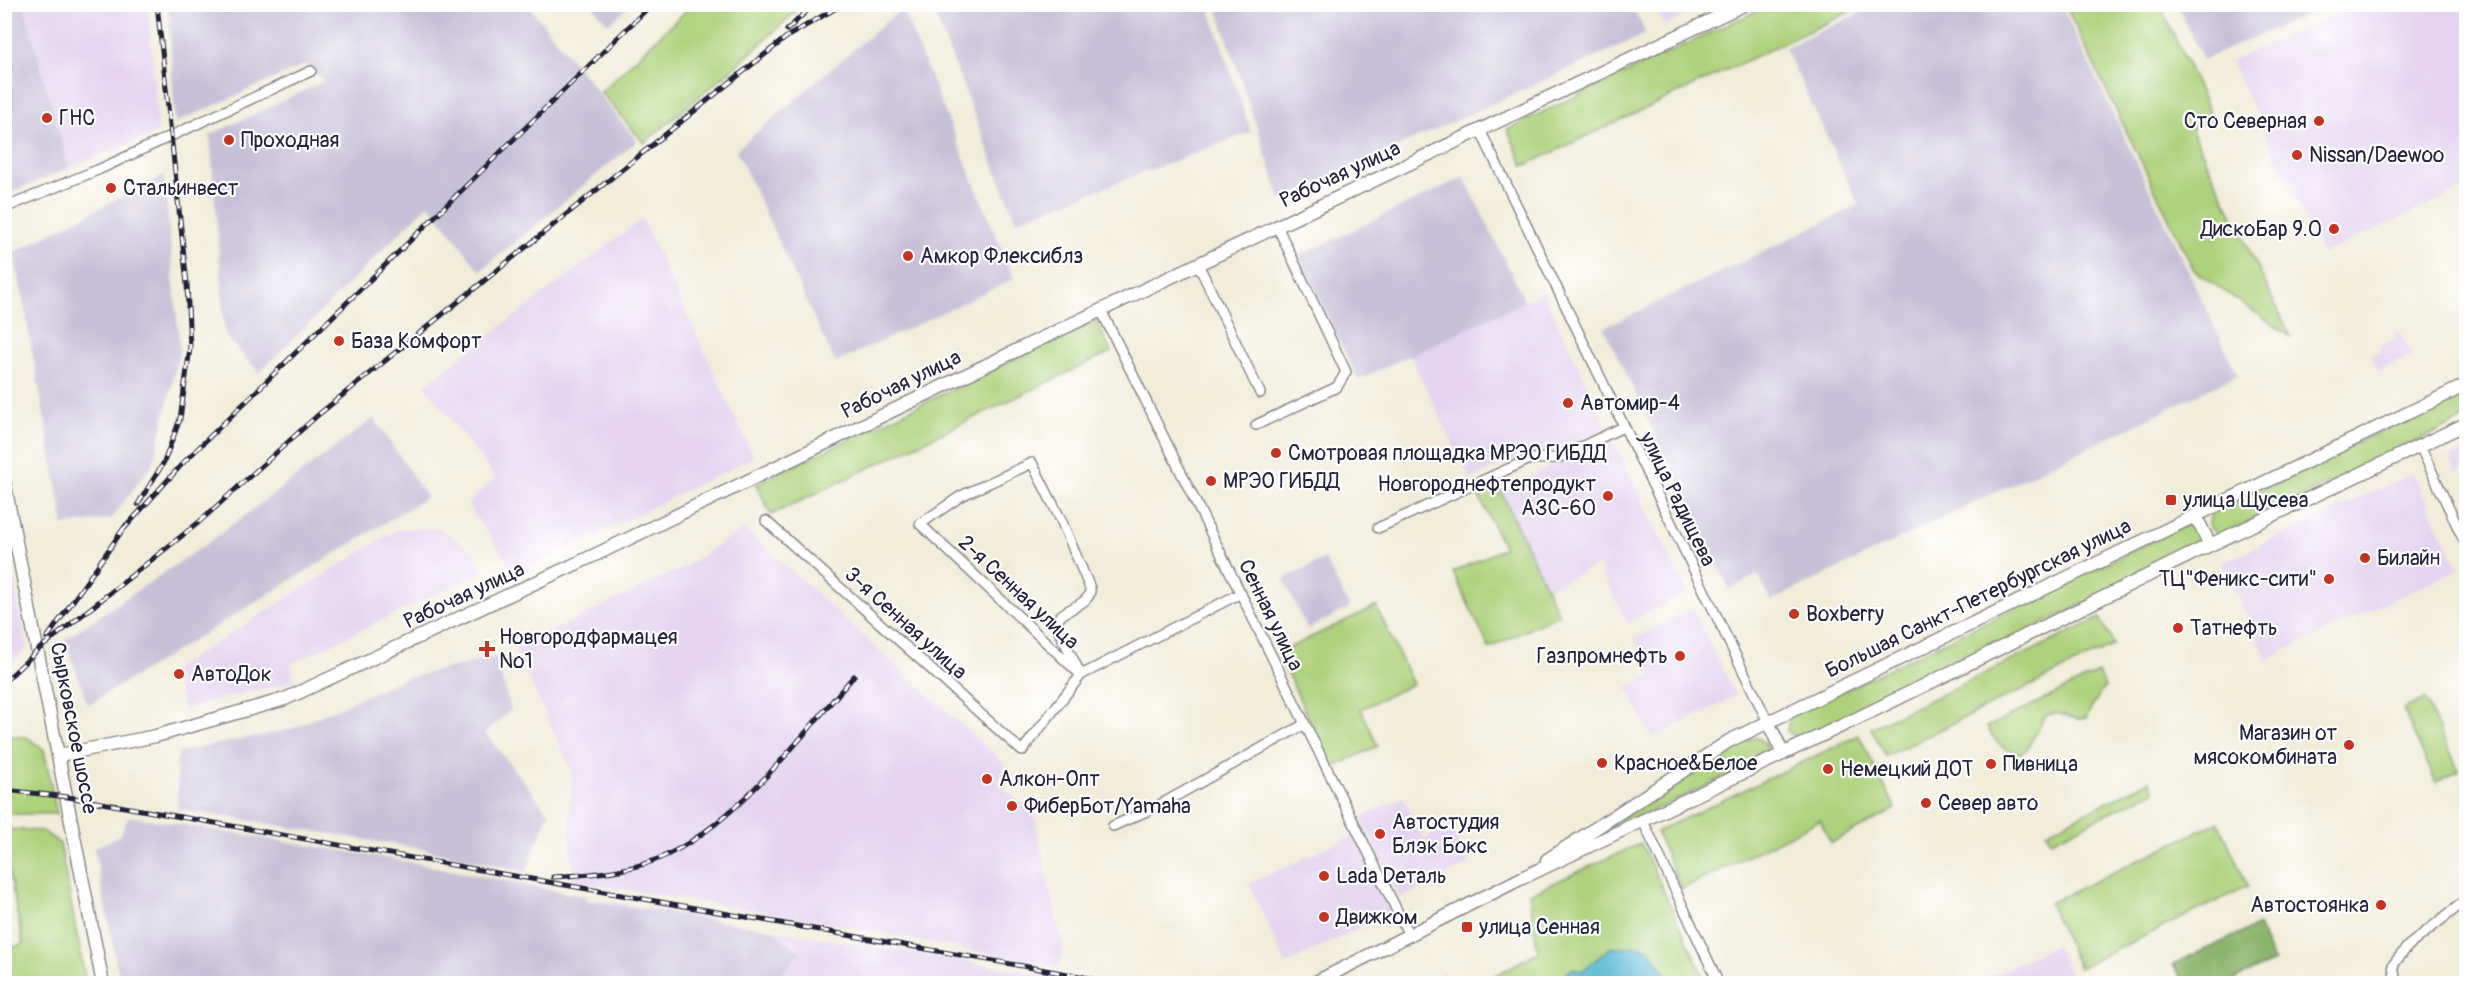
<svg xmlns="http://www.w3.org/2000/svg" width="2471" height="988" font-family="Pangolin,sans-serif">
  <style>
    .built { fill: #e5d3f1 }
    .industrial { fill: #c7c0d9 }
    .green { fill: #add37d; stroke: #687a5c; stroke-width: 1.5 }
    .forest { fill: #8ab56c; stroke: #566c54; stroke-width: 1.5 }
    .water { fill: #51b6d0; stroke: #3a6c86; stroke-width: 1.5 }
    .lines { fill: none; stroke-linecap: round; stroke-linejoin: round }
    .minor-casing { stroke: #8a888a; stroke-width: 12 }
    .major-casing { stroke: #8a888a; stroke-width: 15 }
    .minor { stroke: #fff; stroke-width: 9 }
    .major { stroke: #fff; stroke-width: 12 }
    .rail-casing { stroke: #22223b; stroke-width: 5 }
    .rail { stroke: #fff; stroke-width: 3; stroke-dasharray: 9; stroke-linecap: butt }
    .poi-dot { fill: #c8321e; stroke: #fff; stroke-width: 2 }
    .labels { text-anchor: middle; stroke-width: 4.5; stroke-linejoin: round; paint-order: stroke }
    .poi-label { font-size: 21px; fill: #22223b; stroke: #fff; text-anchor: start }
    .street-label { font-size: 21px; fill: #22223b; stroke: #fff }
  </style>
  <rect width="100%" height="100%" fill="#fff"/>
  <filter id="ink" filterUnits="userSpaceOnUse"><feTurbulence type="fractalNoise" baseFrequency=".0167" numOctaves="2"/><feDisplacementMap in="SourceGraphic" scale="12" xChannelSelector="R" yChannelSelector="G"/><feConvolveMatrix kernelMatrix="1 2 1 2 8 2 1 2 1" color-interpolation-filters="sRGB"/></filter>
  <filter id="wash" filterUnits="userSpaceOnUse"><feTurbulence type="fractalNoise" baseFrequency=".008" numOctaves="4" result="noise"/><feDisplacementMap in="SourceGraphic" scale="24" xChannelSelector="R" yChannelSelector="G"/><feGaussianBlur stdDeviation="1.35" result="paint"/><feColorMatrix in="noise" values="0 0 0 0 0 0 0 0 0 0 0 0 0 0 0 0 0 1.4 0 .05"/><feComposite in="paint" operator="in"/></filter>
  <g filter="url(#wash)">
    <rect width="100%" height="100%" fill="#f1edd8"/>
    <!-- built -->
    <path class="built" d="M2354,4L2466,5V188L2322,254L2231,61Z
      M24,5H148L158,132L69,168Z
      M1654,5H1708L1664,26Z
      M642,219L754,457L516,574L467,504L495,478L425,385Z
      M1543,292L1607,427L1547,455L1530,453L1470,479L1410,355Z
      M2399,331L2412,355L2378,372L2370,356L2381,351L2379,347L2396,338L2394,334Z
      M1612,437L1687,593L1627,623L1598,565L1547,589L1500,491Z
      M2466,450V467L2456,473L2450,457Z
      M2413,473L2459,569L2267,659L2222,563Z
      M440,528L474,552L483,572L290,664L295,681L183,709L174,669L398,529Z
      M744,528L1005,764L998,783L1034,815L1064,952L1059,967L799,918L573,881L569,820L572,772L515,649L684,567Z
      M14,585L27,648L5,669V588Z
      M1693,609L1736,696L1652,738L1627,687L1652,675L1634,638Z
      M1403,797L1424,839L1450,825L1470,863L1400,899L1360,817Z
      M1356,834L1390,913L1286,964L1249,884Z
      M595,899L738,924L1095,983L374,984Z
      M2056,945L2075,983H1977Z
      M1444,972L1450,983H1423Z"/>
    <!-- industrial -->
    <path class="industrial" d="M5,4L24,5L69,168L5,195Z
      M168,5H528L637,141L480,271L429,204L259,373L225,335L210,135L324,81L311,71L307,64L175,123Z
      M592,5H631L608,24Z
      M931,5H1208L1251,132L1016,221Z
      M1216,5H1632L1646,34L1281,200Z
      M1876,5H2061L2238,375L1771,601L1758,575L1729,589L1604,328L1859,205L1785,48Z
      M2177,5H2328L2203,60Z
      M902,8L1014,279L835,363L736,150Z
      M164,175L180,350L154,462L111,519L64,525L14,252Z
      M1464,177L1525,301L1358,380L1299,256Z
      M374,418L427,497L88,705L65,639L208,543Z
      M1325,559L1350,608L1307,629L1283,579Z
      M496,657L511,710L485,733L549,813L526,872L423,849L178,809L176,762L179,752L292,729L402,679Z
      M129,816L404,861L588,897L583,900L770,929L800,952L773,984L120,983L94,848L120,835Z"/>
    <!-- green -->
    <path class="green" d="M692,5H803L735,67L644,143L601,92Z
      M1769,5H1864L1524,166L1507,129Z
      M2065,5H2160L2212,118L2191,129L2291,337L2194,270Z
      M1096,320L1111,352L771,515L756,484Z
      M2466,390V418L2219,536L2209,527L2210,514Z
      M1498,485L1559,615L1489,648L1453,572L1504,548L1478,494Z
      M2188,524L2198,534L2199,548L1801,741L1787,732L1789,717Z
      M1376,606L1413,684L1361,709L1378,746L1332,768L1278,653Z
      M2100,618L2114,645L1886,756L1871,728Z
      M2098,673L2105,687L2100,693L2086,718C2070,723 2059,706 2044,718L2027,749L2021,753C2003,752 1995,742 1987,727Z
      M2425,699L2459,771L2436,783L2403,709Z
      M1859,735L1896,809L1831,843L1820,820L1682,889L1656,832Z
      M5,736L27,737L44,750L57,814H5Z
      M1752,738H1758L1766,744V754L1763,759L1584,843L1725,751Z
      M2150,781L2155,791L2051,841L2046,832Z
      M2218,822L2248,886L2079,968L2049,903Z
      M5,829L43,831L60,844L86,983H5V950L23,944L5,851Z
      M1641,843L1707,983L1480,984L1538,952L1529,894Z"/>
    <!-- forest -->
    <path class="forest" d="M2258,925L2274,961L2227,983H2185L2173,964Z"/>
    <!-- water -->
    <path class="water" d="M1637,946L1649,949L1666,973L1670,983H1560L1559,979L1573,968L1582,971L1610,948Z"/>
  </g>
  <g filter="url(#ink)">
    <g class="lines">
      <!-- minor casing -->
      <g class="minor-casing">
        <path id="minor" d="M1480,130L1768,722
          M4,208L100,169L311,71
          M1198,264L1260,393
          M1101,310L1409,935
          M1256,425L1337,387L1346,372L1277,226
          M2420,446L2466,545
          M1032,463L1061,520L1090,588C1092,606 1061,608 1055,623L1081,675L920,524L961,496Z
          M766,521L1022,751L1081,675L1241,593
          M1378,528L1530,459L1558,458L1623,427
          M1643,821L1719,984
          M1113,826L1156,807L1305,724
          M2396,984L2393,965L2408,946L2466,900"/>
      </g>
      <!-- major casing -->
      <g class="major-casing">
        <path id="major" d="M4,481L103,984
          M2195,515L2210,545
          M1768,722L1783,754
          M59,755L156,736L285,699L597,554L1032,343L1745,4
          M1547,860L1729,741L2466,385
          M1312,984L1524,877L1858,718L2210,545L2466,424"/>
      </g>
      <!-- minor -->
      <use href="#minor" class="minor"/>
      <!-- major -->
      <use href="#major" class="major"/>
      <!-- rail casing -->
      <g class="rail-casing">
        <path id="rail" d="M787,30L814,4
          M138,504L164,462L180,419L190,348L187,284L157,4
          M122,531L183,463L652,4
          M47,638L126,525
          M4,682L38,650L198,523L318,415L739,75L788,36L843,4
          M4,790L68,797L1079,976L1111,984
          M553,877C583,875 614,873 644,864C726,839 798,739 854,676"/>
      </g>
      <!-- rail -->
      <use href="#rail" class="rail"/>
    </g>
  </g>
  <!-- markers -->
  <g class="poi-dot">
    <circle cx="47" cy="118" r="6"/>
    <circle cx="2319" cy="121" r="6"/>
    <circle cx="229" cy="140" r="6"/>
    <circle cx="2297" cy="155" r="6"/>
    <circle cx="111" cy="188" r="6"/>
    <circle cx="2334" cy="229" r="6"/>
    <circle cx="908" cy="256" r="6"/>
    <circle cx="339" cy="341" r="6"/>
    <circle cx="1568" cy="403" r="6"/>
    <circle cx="1276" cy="453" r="6"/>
    <circle cx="1211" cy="481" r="6"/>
    <circle cx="1608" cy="496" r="6"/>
    <rect x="2165" y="494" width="12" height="12" rx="3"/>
    <circle cx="2365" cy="558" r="6"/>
    <circle cx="2329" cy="579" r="6"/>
    <circle cx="1794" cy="614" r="6"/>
    <circle cx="2178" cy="628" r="6"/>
    <path d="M484 640h6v6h6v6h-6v6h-6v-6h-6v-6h6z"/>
    <circle cx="1680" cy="656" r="6"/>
    <circle cx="179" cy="674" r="6"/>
    <circle cx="2349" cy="745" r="6"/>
    <circle cx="1602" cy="763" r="6"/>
    <circle cx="1991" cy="764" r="6"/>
    <circle cx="1828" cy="769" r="6"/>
    <circle cx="987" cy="779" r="6"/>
    <circle cx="1926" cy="803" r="6"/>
    <circle cx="1012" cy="806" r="6"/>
    <circle cx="1380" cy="834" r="6"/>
    <circle cx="1324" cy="876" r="6"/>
    <circle cx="2381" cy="905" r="6"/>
    <circle cx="1324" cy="917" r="6"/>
    <rect x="1461" y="921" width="12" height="12" rx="3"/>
  </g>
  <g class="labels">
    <!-- poi labels -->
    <g class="poi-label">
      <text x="59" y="125">ГНС</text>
      <text x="2307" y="128" text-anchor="end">Сто Северная</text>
      <text x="241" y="147">Проходная</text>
      <text x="2309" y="162">Nissan/Daewoo</text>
      <text x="123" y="195">Стальинвест</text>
      <text x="2322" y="236" text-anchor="end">ДискоБар 9.0</text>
      <text x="920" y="263">Амкор Флексиблз</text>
      <text x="351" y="348">База Комфорт</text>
      <text x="1580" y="410">Автомир-4</text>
      <text x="1288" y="460">Смотровая площадка МРЭО ГИБДД</text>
      <text x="1223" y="488">МРЭО ГИБДД</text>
      <text x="1596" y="491" text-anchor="end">Новгороднефтепродукт<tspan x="1596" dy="24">АЗС-60</tspan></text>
      <text x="2183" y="507">улица Щусева</text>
      <text x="2377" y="565">Билайн</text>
      <text x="2317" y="586" text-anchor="end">ТЦ"Феникс-сити"</text>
      <text x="1806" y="621">Boxberry</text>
      <text x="2190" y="635">Татнефть</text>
      <text x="499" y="644">Новгородфармацея<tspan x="499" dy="24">№1</tspan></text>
      <text x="1668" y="663" text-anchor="end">Газпромнефть</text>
      <text x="191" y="681">АвтоДок</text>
      <text x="2337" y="740" text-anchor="end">Магазин от<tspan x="2337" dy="24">мясокомбината</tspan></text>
      <text x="1614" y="770">Красное&amp;Белое</text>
      <text x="2003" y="771">Пивница</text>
      <text x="1840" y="776">Немецкий ДОТ</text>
      <text x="999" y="786">Алкон-Опт</text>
      <text x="1938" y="810">Север авто</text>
      <text x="1024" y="813">ФиберБот/Yamaha</text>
      <text x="1392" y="829">Автостудия<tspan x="1392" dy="24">Блэк Бокс</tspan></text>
      <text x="1336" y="883">Lada Dеталь</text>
      <text x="2369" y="912" text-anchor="end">Автостоянка</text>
      <text x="1336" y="924">Движком</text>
      <text x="1479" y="934">улица Сенная</text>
    </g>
    <!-- street labels -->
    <g class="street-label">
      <text transform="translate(1340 174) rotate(-25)" y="7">Рабочая улица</text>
      <text transform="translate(901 384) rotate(-26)" y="7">Рабочая улица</text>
      <text transform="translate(1678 499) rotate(64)" y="7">улица Радищева</text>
      <text transform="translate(1019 592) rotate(43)" y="7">2-я Сенная улица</text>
      <text transform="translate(464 595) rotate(-25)" y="7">Рабочая улица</text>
      <text transform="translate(1978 598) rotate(-26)" y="7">Большая Санкт-Петербургская улица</text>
      <text transform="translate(1271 615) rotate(64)" y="7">Сенная улица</text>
      <text transform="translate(906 623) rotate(42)" y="7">3-я Сенная улица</text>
      <text transform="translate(74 728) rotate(79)" y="7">Сырковское шоссе</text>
    </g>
  </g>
  <!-- margin -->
  <rect width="2471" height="988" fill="none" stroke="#fff" stroke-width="24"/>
</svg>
